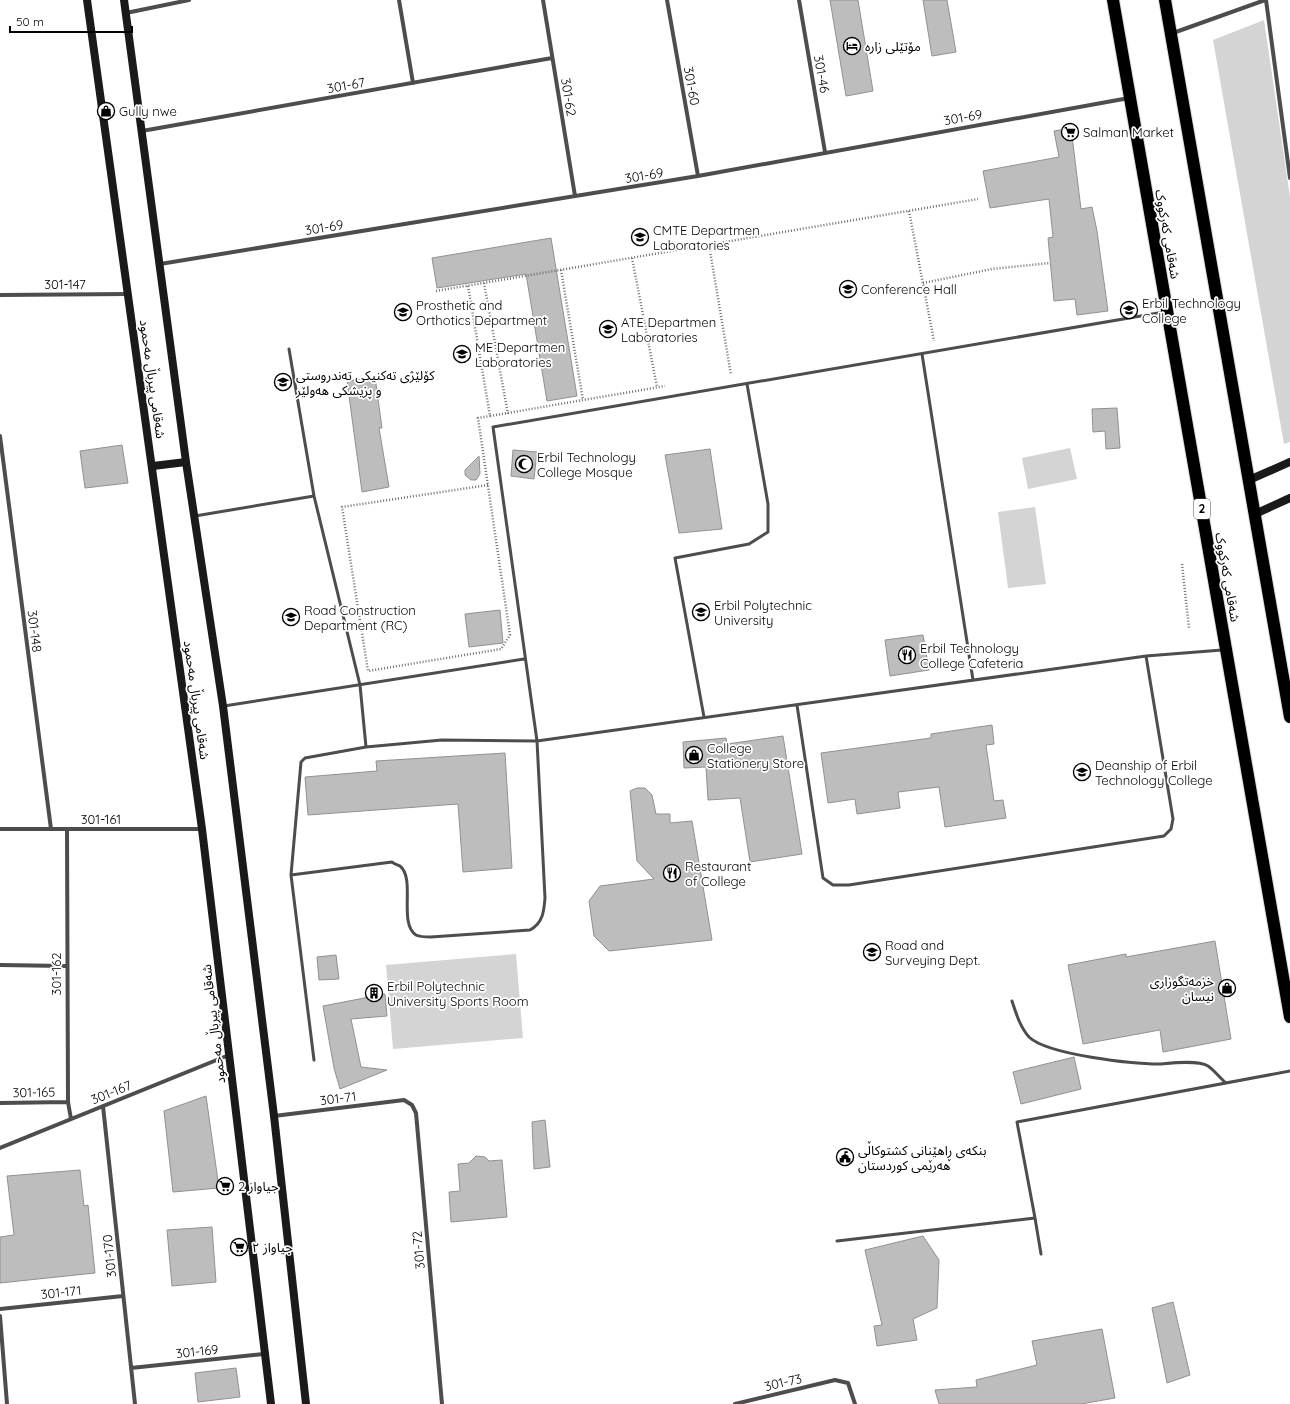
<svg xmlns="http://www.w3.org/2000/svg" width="1290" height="1404" font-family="Quicksand,'Noto Sans Arabic',sans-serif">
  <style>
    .green { fill: #d4d4d4 }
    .building { fill: #bdbdbd; stroke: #919191 }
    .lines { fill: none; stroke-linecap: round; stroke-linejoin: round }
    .highway-casing { stroke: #dbdbdb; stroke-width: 14 }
    .path { stroke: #6f6f6f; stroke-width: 2.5; stroke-dasharray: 1 2; stroke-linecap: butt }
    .lane { stroke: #4d4d4d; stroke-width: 3 }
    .street { stroke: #4d4d4d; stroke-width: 4 }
    .secondary { stroke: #1a1a1a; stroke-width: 8 }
    .highway { stroke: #000; stroke-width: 12 }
    .labels { text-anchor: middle; stroke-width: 3.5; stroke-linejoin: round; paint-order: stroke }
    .shield { fill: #fff; stroke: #4c4c4c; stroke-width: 1 }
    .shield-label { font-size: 12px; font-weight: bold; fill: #000 }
    .poi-label { font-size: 13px; fill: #000; stroke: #fff; text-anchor: start }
    .street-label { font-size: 13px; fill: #000; stroke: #fff }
  </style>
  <rect width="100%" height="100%" fill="#fff"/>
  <!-- green -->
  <path class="green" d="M1264,20L1290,197V442L1284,444L1213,40Z
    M1070,448L1077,479L1028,489L1022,458Z
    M1035,507L1046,584L1008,588L998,512Z
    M516,954L523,1038L393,1049L386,965Z"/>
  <!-- building -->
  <path class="building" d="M830,0H858L873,91L846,96Z
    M923,0H947L956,52L932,56Z
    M1071,128L1081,209L1092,207L1097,231L1108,311L1077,315L1075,299L1054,301L1048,238L1053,237L1049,199L990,208L983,171L1059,157L1054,131Z
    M551,238L577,396L547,401L526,274L437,288L432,258Z
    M375,377L382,428H379L389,487L362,492L347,381Z
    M1117,408L1120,448L1106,449L1105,431L1093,432L1092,409Z
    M122,445L128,483L85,488L80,451Z
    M710,449L722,529L679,533L665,455Z
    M513,450L537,452L534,479L511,476Z
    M479,456L480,474L476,480H471L465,475V470Z
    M500,610L503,643L469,647L465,614Z
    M923,635L929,670L890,676L885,640Z
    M992,725L994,744L986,745L994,801L1003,800L1006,818L945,827L939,787L898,792L900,808L857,814L855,799L828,803L821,753L931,738V734Z
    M783,736L802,854L750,862L740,798L708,800L706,767L684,768L683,742L726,738L727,744Z
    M505,753L512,868L463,872L458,804L308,815L305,777L377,771L376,761Z
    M637,788H645L652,795L656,814H670V823L692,821L712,940L609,951L594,936L589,901L600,886L654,879L637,861L630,791Z
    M1215,941L1231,1039L1163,1052L1160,1030L1083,1044L1068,965L1126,954V957Z
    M336,955L339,979L319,980L317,957Z
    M385,994L387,1016L351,1019L361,1067L387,1070L340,1089L334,1068L323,1006Z
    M1074,1057L1081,1089L1021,1104L1013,1072Z
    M206,1096L219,1188L173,1192L164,1111Z
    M545,1120L550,1167L534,1169L532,1122Z
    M476,1156L485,1157L489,1161L502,1160L507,1217L451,1222L449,1192L460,1191L458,1164L469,1163Z
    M80,1170L84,1206L88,1205L95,1273L0,1283V1237L14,1235L7,1176Z
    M212,1227L216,1282L172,1286L167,1230Z
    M923,1236L939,1260L937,1308L913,1319L917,1340L877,1346L874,1326L882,1325L865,1250Z
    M1173,1302L1190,1375L1167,1383L1152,1308Z
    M1102,1329L1115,1398L1081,1404H939L935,1390L977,1387L976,1380L1037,1365L1032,1341Z
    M236,1368L240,1397L198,1402L195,1373Z"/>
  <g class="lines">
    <!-- highway casing -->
    <g class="highway-casing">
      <path id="highway" d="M1113,0L1290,1017
        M1165,0L1290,717"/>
    </g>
    <!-- path -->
    <path class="path" d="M909,211L934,341
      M709,245L731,375
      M632,258L657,387
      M561,270L583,400
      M484,283L508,414
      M923,283L992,269L1050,263
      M468,286L490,416L665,386
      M436,291L978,199
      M488,485L342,507L368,671L501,649L510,635L478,418L490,416
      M1182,564L1189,628"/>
    <!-- lane -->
    <path class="lane" d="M922,354L973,680
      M314,496L360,685L366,747L305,758L301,762L291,875L392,862C394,864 398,865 400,866C416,879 398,923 416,935C420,937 426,937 431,937L530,930C543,923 544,911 545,898L537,741L493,427L1164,312
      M195,516L314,496L289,349
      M797,705L823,878L833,885H849L1164,836L1171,829L1173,819L1146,656
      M224,706L524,659
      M704,717L675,558L749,544L768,532V504L747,384
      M366,747L442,740L537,741L1146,656L1222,650
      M291,875L314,1060
      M1012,1001C1016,1013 1020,1027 1029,1037C1048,1055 1133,1064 1160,1064C1172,1063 1198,1060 1208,1066C1214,1070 1220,1078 1226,1083
      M1035,1218L1041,1254
      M837,1241L1035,1218L1017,1122L1290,1071"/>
    <!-- street -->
    <path class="street" d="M399,0L413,83
      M543,0L575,196
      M667,0L698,176
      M799,0L825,152
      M1266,0L1290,178
      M126,13L189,0
      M1173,33L1265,0
      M142,131L552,58
      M160,264L698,176L1129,98
      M0,295L129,294
      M0,436L51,829
      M0,829H202
      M67,829L68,1102L71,1119
      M0,965L66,966
      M0,1103L68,1102
      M103,1106L135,1404
      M274,1116L404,1100L412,1105L416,1113L442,1404
      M0,1148L229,1055
      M0,1309L123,1296
      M0,1316L7,1404
      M131,1368L264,1354
      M735,1404L835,1380L848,1383L855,1404"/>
    <!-- secondary -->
    <path class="secondary" d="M87,0L202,829L271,1404
      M124,0L186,462L223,706L274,1116L306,1404
      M153,466L186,462
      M1249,480L1290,462
      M1255,514L1290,498"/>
    <!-- highway -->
    <use href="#highway" class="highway"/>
  </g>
  <!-- icons -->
  <defs>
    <g id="hotel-ring" transform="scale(0.9)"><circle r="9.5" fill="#fff" stroke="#000" stroke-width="1.5"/><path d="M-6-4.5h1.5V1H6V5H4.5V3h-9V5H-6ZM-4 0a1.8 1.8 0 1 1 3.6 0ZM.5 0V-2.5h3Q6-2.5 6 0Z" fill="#000"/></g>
    <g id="shop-ring" transform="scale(0.9)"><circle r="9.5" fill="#fff" stroke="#000" stroke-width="1.5"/><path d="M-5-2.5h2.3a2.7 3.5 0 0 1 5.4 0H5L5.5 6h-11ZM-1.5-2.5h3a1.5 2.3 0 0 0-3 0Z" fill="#000"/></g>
    <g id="supermarket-ring" transform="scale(0.9)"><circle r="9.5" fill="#fff" stroke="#000" stroke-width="1.5"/><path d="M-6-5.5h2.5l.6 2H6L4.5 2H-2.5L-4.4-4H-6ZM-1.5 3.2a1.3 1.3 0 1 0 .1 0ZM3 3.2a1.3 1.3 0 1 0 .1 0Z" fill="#000"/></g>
    <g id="university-ring" transform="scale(0.9)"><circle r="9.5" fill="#fff" stroke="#000" stroke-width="1.5"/><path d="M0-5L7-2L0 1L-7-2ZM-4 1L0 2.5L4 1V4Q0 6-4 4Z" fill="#000"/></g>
    <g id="mosque-ring" transform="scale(0.9)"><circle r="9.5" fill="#fff" stroke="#000" stroke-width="1.5"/><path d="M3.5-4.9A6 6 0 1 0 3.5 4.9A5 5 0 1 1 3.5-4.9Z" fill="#000"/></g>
    <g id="restaurant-ring" transform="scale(0.9)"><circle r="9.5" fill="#fff" stroke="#000" stroke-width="1.5"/><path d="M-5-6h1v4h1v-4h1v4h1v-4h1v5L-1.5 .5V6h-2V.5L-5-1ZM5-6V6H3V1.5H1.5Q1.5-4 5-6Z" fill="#000"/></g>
    <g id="building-ring" transform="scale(0.9)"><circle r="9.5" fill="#fff" stroke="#000" stroke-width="1.5"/><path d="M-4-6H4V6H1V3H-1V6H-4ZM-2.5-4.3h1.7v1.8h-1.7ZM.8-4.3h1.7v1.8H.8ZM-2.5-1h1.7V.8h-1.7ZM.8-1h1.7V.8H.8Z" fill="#000"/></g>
    <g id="civic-ring" transform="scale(0.9)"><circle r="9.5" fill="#fff" stroke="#000" stroke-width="1.5"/><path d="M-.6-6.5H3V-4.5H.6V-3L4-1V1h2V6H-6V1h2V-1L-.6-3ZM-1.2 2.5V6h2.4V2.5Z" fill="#000"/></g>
  </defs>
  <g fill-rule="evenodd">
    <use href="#hotel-ring" x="852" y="46"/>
    <use href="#shop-ring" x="106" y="111"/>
    <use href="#supermarket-ring" x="1070" y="132"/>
    <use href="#university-ring" x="640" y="237"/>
    <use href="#university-ring" x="848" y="289"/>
    <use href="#university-ring" x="1129" y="310"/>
    <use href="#university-ring" x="403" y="312"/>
    <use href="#university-ring" x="608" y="329"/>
    <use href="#university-ring" x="462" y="354"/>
    <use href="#university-ring" x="283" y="382"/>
    <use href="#mosque-ring" x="524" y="464"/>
    <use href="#university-ring" x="701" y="612"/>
    <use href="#university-ring" x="291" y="617"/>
    <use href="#restaurant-ring" x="907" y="655"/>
    <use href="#shop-ring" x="694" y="755"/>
    <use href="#university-ring" x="1082" y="772"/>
    <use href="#restaurant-ring" x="672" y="873"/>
    <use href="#university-ring" x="872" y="952"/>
    <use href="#shop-ring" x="1227" y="988"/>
    <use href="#building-ring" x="374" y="993"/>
    <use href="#civic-ring" x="845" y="1157"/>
    <use href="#supermarket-ring" x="225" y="1186"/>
    <use href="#supermarket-ring" x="239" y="1247"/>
  </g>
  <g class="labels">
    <!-- shield labels -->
    <rect class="shield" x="1194" y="499" width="16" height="20" rx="3"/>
    <g class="shield-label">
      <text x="1202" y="513">2</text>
    </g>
    <!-- poi labels -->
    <g class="poi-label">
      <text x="865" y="51">مۆتێلی زارە</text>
      <text x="119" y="116">Gully nwe</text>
      <text x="1083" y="137">Salman Market</text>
      <text x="653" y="235">CMTE Departmen<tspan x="653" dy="15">Laboratories</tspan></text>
      <text x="861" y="294">Conference Hall</text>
      <text x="1142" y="308">Erbil Technology<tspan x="1142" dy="15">College</tspan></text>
      <text x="416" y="310">Prosthetic and<tspan x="416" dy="15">Orthotics Department</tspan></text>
      <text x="621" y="327">ATE Departmen<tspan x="621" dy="15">Laboratories</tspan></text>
      <text x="475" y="352">ME Departmen<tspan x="475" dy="15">Laboratories</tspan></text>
      <text x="296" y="380">کۆلێژی تەکنیکی تەندروستی<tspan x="296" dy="15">و پزیشکی هەولێر</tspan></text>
      <text x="537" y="462">Erbil Technology<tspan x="537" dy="15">College Mosque</tspan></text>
      <text x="714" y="610">Erbil Polytechnic<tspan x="714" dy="15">University</tspan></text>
      <text x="304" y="615">Road Construction<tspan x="304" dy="15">Department (RC)</tspan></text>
      <text x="920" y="653">Erbil Technology<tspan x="920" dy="15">College Cafeteria</tspan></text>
      <text x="707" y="753">College<tspan x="707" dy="15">Stationery Store</tspan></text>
      <text x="1095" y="770">Deanship of Erbil<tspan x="1095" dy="15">Technology College</tspan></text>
      <text x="685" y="871">Restaurant<tspan x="685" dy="15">of College</tspan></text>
      <text x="885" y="950">Road and<tspan x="885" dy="15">Surveying Dept.</tspan></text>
      <text x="1214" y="986" text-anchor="end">خزمەتگوزاری<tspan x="1214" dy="15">نیسان</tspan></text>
      <text x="387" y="991">Erbil Polytechnic<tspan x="387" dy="15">University Sports Room</tspan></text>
      <text x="858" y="1155">بنکەی ڕاهێنانی کشتوکاڵی<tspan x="858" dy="15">هەرێمی کوردستان</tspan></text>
      <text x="238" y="1191">جیاواز 2</text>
      <text x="252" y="1252">جیاواز ٢</text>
    </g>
    <!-- street labels -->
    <g class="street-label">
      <text transform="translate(822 74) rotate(80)" y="5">301-46</text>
      <text transform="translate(346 85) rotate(-10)" y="5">301-67</text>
      <text transform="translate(692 86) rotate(80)" y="5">301-60</text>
      <text transform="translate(569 97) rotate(81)" y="5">301-62</text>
      <text transform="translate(963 117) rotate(-10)" y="5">301-69</text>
      <text transform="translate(644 175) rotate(-9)" y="5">301-69</text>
      <text transform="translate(324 227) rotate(-9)" y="5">301-69</text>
      <text transform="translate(1168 234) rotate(80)" y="5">شەقامی کەرکووک</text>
      <text x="65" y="289">301-147</text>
      <text transform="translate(153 379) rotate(82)" y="5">شەقامی پیرباڵ مەحمود</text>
      <text transform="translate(1228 577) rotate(80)" y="5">شەقامی کەرکووک</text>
      <text transform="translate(35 631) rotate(83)" y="5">301-148</text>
      <text transform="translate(197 700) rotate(82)" y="5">شەقامی پیرباڵ مەحمود</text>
      <text x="101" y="824">301-161</text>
      <text transform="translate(56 974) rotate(-90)" y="5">301-162</text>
      <text transform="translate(213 1024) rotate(-97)" y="5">شەقامی پیرباڵ مەحمود</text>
      <text transform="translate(34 1092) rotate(-1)" y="5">301-165</text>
      <text transform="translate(111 1092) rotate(-22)" y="5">301-167</text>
      <text transform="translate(338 1098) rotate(-7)" y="5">301-71</text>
      <text transform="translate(418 1250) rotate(-95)" y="5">301-72</text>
      <text transform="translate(109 1256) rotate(-96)" y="5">301-170</text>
      <text transform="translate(61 1292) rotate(-6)" y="5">301-171</text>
      <text transform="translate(197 1351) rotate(-6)" y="5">301-169</text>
      <text transform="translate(783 1382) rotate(-13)" y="5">301-73</text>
    </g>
  </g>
  <!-- scale -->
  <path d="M10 26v6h122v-6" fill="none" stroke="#000000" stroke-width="2"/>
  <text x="16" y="26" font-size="12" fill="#000000" stroke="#ffffff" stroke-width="3" paint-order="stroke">50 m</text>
</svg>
